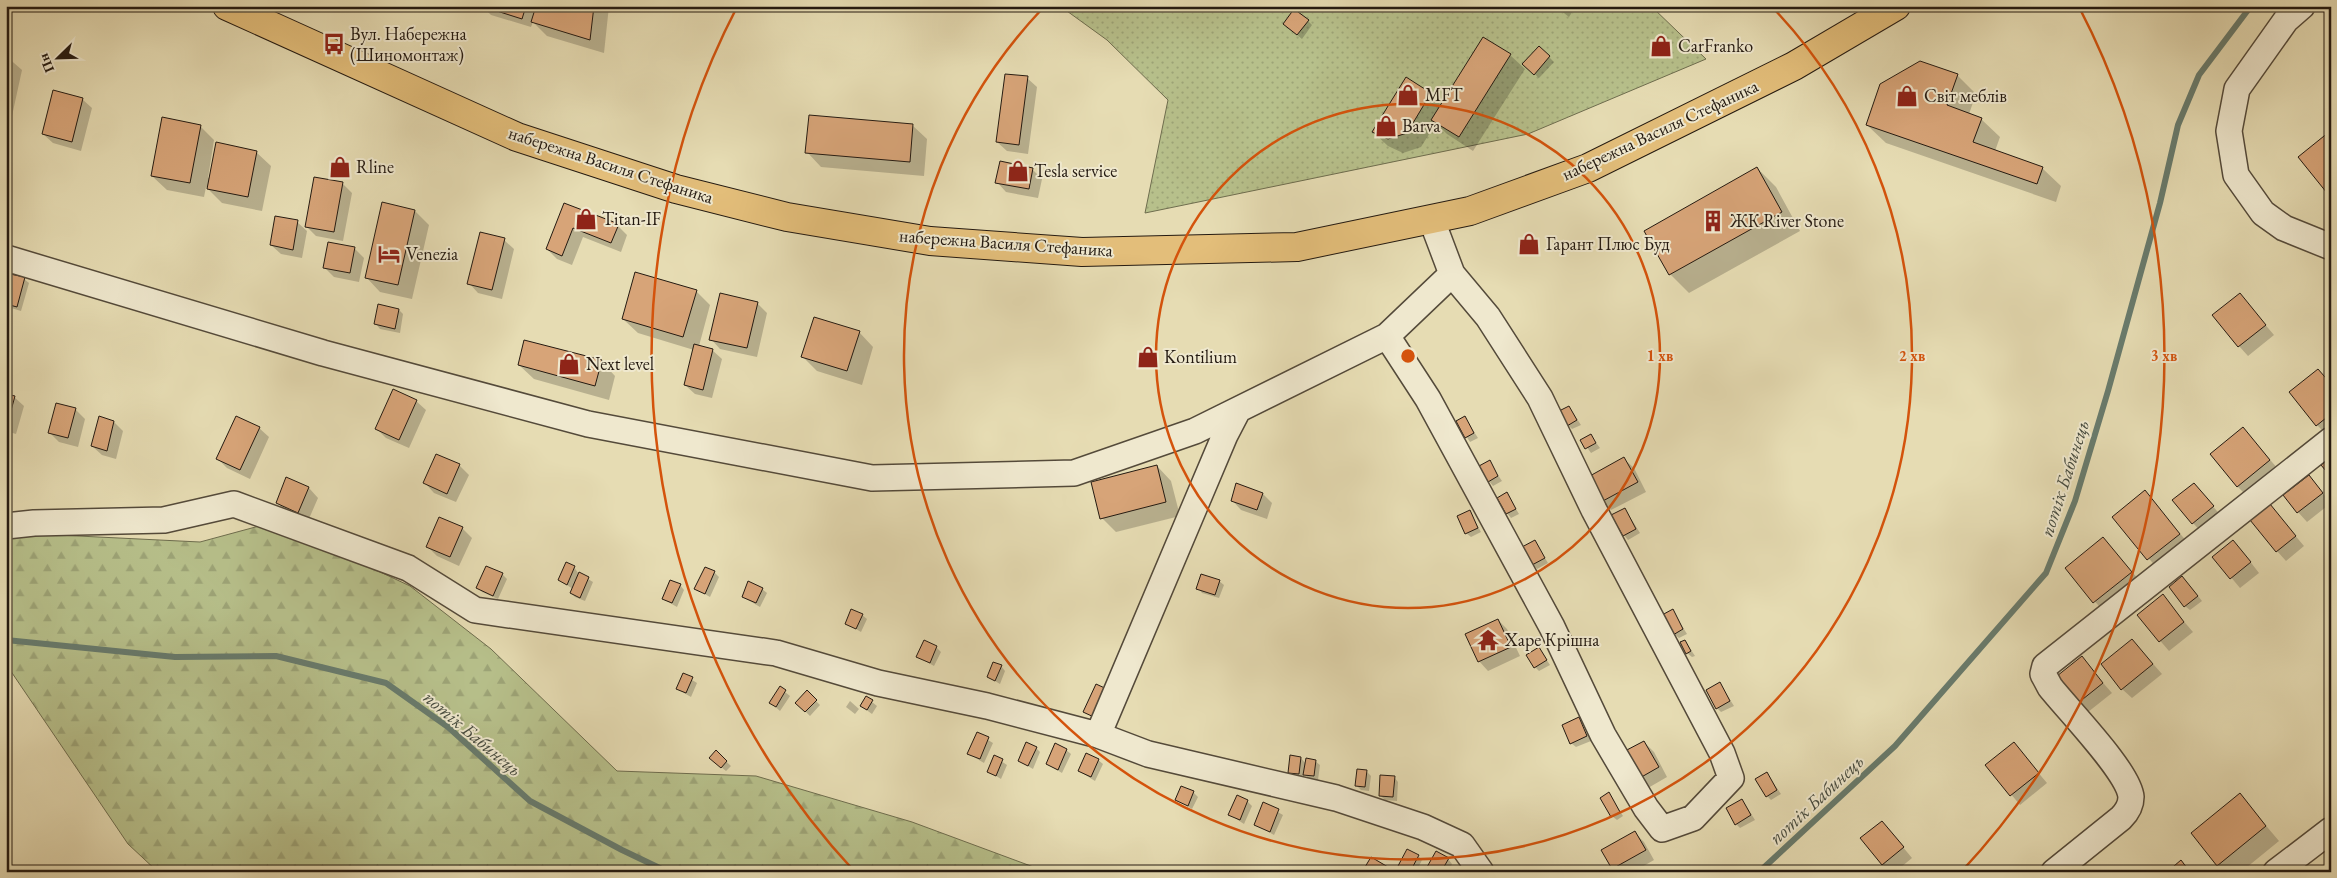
<svg xmlns="http://www.w3.org/2000/svg" width="2337" height="878" font-family="'EB Garamond',serif">
  <style>
    .forest { fill: url(#forest-firs); stroke: #6e6d4e }
    .park { fill: url(#park-dots); stroke: #6e6d4e }
    .shadow { fill: #0003 }
    .lines { fill: none; stroke-linecap: round; stroke-linejoin: round }
    .stream { stroke: #687b6d; stroke-width: 6 }
    .building { fill: #d7a478; stroke: #241a11 }
    .minor-casing { stroke: #544a3a; stroke-width: 28 }
    .major-casing { stroke: #241a11; stroke-width: 30 }
    .minor { stroke: #efe8ce; stroke-width: 25 }
    .major { stroke: #e3be7a; stroke-width: 28 }
    .ring { fill: none; stroke: #d4530c; stroke-width: 2.5 }
    .labels { text-anchor: middle; stroke-width: 4; stroke-linejoin: round; paint-order: stroke }
    .poi-label { font-size: 18px; fill: #241a11; stroke: #efe8ce; text-anchor: start }
    .street-label { font-size: 18px; fill: #241a11; stroke: #efe8ce }
    .water-label { font-size: 19px; font-style: italic; fill: #464b3f; stroke: #efe8ce }
    .centre { fill: #d4530c; stroke: #efe8ce; stroke-width: 2.5 }
    .ring-label { font-size: 15px; text-anchor: middle; font-weight: bold; fill: #d4530c; stroke: #efe8ce; stroke-width: 4; stroke-linejoin: round; paint-order: stroke }
  </style>
  <defs>
    <pattern id="forest-firs" width="22" height="20" patternUnits="userSpaceOnUse" patternTransform="scale(1.25)"><rect width="22" height="20" fill="#b7c08b"/><path d="M5 1l3.5 6h-7zM16 11l3.5 6h-7z" fill="#9da477"/></pattern>
    <pattern id="park-dots" width="8" height="8" patternUnits="userSpaceOnUse" patternTransform="scale(1.25)"><rect width="8" height="8" fill="#b7c08b"/><path d="M2 2h.1M6 6h.1" fill="none" stroke="#9da477" stroke-width="1.8" stroke-linecap="round"/></pattern>
  </defs>
  <rect width="100%" height="100%" fill="#e6dcb3"/>
  <filter id="stains"><feTurbulence type="fractalNoise" baseFrequency=".004" numOctaves="4"/><feColorMatrix values="0 0 0 0 .2 0 0 0 0 .09 0 0 0 0 .02 0 0 0 .5 -.17"/></filter>
  <radialGradient id="worn" r=".72"><stop offset=".6" stop-color="#630" stop-opacity="0"/><stop offset="1" stop-color="#630" stop-opacity=".3"/></radialGradient>
  <!-- forest -->
  <path class="forest" d="M274,522L410,586L491,649L617,771L756,776L912,822L1047,872H158L128,844L6,664V545L17,533L200,542Z"/>
  <!-- park -->
  <path class="park" d="M1060,6H1651L1706,59L1528,134L1145,213L1168,100L1107,40Z"/>
  <!-- shadow -->
  <path class="shadow" d="M482,6H609L604,53L547,36L533,22L531,27L491,15Z
    M1555,6H1576L1569,17Z
    M1308,21L1312,25L1302,39L1284,24Z
    M1484,38L1510,55L1525,69L1473,151L1447,134L1436,123L1421,147L1403,153L1388,146L1373,132L1407,79L1430,94L1441,105Z
    M1539,47L1554,62L1539,78L1524,64Z
    M6,56L22,70L10,125H6Z
    M1957,75L1976,94L1969,114L1981,119L2000,137L1995,151L2042,168L2061,186L2056,202L1886,143L1867,125Z
    M1027,78L1037,87L1028,154L1007,151L997,142Z
    M82,99L92,108L81,151L53,143L43,134Z
    M912,125L927,139L924,176L821,167L807,152Z
    M200,126L214,140L208,178L256,152L271,166L262,211L222,203L206,187L204,197L167,190L152,176Z
    M2329,134L2331,135V195L2300,157Z
    M1757,168L1776,187L1800,231L1689,293L1670,274Z
    M1032,169L1042,179L1038,198L1006,192L997,182Z
    M342,183L352,193L343,241L316,236L306,226Z
    M565,204L618,226L627,235L621,252L583,237L572,265L557,259L547,249Z
    M415,211L429,225L412,299L380,292L366,277Z
    M297,222L307,231L302,258L281,254L271,245Z
    M504,240L514,249L502,299L478,293L469,283Z
    M354,248L364,258L359,282L334,277L325,268Z
    M24,279L29,283L21,311L8,307L6,305V294Z
    M696,291L710,305L699,346L712,350L722,359L712,398L695,394L685,385L694,350L638,333L623,319Z
    M2239,294L2274,335L2248,356L2239,346Z
    M757,303L767,313L757,357L720,349L711,339Z
    M399,310L403,314L400,333L380,329L376,324Z
    M859,332L873,347L862,385L817,371L803,357Z
    M601,361L615,376L609,400L534,379L519,365Z
    M2318,370L2331,384V431L2326,434L2317,425Z
    M6,395L14,397L24,406L16,434L6,431Z
    M416,401L426,410L409,448L386,438L377,429Z
    M1569,407L1581,425L1572,429L1568,425Z
    M75,409L85,419L78,447L59,442L50,433Z
    M1465,418L1478,438L1470,442L1457,422Z
    M114,422L123,431L116,459L102,455L92,446Z
    M259,428L269,437L250,479L227,468L218,459Z
    M2243,429L2279,470L2247,496L2238,487Z
    M1591,436L1600,448L1591,453L1582,440Z
    M1624,459L1634,468L1646,492L1611,510L1602,501Z
    M1489,462L1502,481L1493,486L1489,481Z
    M459,465L469,475L456,502L434,493L425,483Z
    M1157,466L1171,481L1180,516L1116,532L1102,518Z
    M2309,477L2331,503L2307,522L2298,512Z
    M287,479L309,488L318,498L308,521L286,512L277,502Z
    M2194,484L2222,517L2202,533L2193,523Z
    M2145,492L2193,549L2162,574L2114,517Z
    M1263,494L1272,503L1267,519L1241,510L1232,500Z
    M1507,494L1519,514L1511,518L1507,513Z
    M2270,506L2304,546L2286,561L2277,551Z
    M1625,509L1640,533L1628,540L1624,535Z
    M1469,511L1481,532L1471,537L1466,533Z
    M462,528L472,538L459,566L437,556L427,546Z
    M2103,538L2145,587L2108,617L2067,568Z
    M1535,542L1548,563L1537,569L1533,564Z
    M2242,551L2259,573L2240,588L2214,557Z
    M574,567L578,573L593,582L585,601L575,597L571,593L573,589L559,580Z
    M714,572L719,577L710,597L696,589Z
    M502,574L507,579L498,599L482,592L478,588Z
    M1219,581L1224,585L1219,598L1202,593L1198,588Z
    M2187,582L2202,601L2190,610L2185,606Z
    M680,585L684,590L677,607L663,599Z
    M762,589L767,593L760,607L743,597Z
    M2162,596L2193,632L2169,651L2138,615Z
    M1672,610L1687,634L1679,638L1674,634Z
    M862,615L867,619L861,632L846,623Z
    M1498,620L1507,629L1520,656L1488,671L1479,661Z
    M2132,640L2162,674L2132,698L2122,689Z
    M1685,641L1695,656L1692,657L1687,653Z
    M936,647L941,652L934,666L918,657Z
    M1539,648L1550,665L1539,671L1535,667Z
    M2081,658L2112,693L2088,712L2079,703Z
    M1001,666L1005,671L1000,684L988,677Z
    M684,675L697,683L691,697L677,689Z
    M1720,684L1734,706L1721,712L1717,708Z
    M780,688L790,696L780,711L771,703Z
    M807,692L820,705L810,716L797,703Z
    M867,698L877,706L872,714L861,706Z
    M850,701L859,709L855,714L846,707Z
    M1578,719L1591,741L1576,747L1571,743Z
    M978,734L993,743L984,763L969,754Z
    M1644,742L1654,752L1667,777L1648,788L1639,778Z
    M2014,744L2047,783L2020,805L1987,765Z
    M1036,748L1040,752L1033,769L1019,761Z
    M1066,750L1071,754L1062,773L1047,764Z
    M716,752L731,766L726,771L715,762Z
    M995,757L1007,765L1001,779L988,771Z
    M1301,758L1306,764L1315,761L1320,765L1318,780L1309,779L1304,773L1303,778L1294,777L1289,772Z
    M1098,760L1103,764L1095,781L1079,771Z
    M1367,772L1371,776L1369,791L1361,790L1356,785Z
    M1767,774L1781,794L1771,800L1767,796Z
    M1394,777L1398,782L1397,801L1385,800L1380,795Z
    M1193,792L1198,797L1192,809L1177,800Z
    M1609,794L1623,816L1617,820L1612,816Z
    M2240,795L2279,841L2241,872H2225L2218,865Z
    M1742,800L1755,820L1740,828L1736,824Z
    M1247,801L1252,806L1244,824L1230,815Z
    M1264,804L1283,815L1274,835L1255,824Z
    M1882,822L1912,858L1895,872H1890L1883,865L1862,839Z
    M1635,833L1644,842L1654,860L1633,872H1617L1613,868Z
    M1418,856L1422,860L1416,872H1408L1400,865Z
    M1448,859L1452,864L1448,872H1435L1429,866Z"/>
  <g class="lines">
    <!-- stream -->
    <path class="stream" d="M6,640L175,657L276,656L386,683L448,727L530,801L622,850L668,872
      M1759,872L1895,746L2046,573L2075,501L2108,391L2160,203L2178,125L2199,75L2251,6"/>
  </g>
  <!-- building -->
  <path class="building" d="M481,6H526L522,19Z
    M536,6H594L590,40L531,22Z
    M1294,9L1309,20L1297,35L1283,24Z
    M1483,37L1511,54L1459,137L1431,120Z
    M1539,46L1550,56L1534,75L1522,64Z
    M1920,61L1958,74L1947,105L1982,118L1973,142L2043,167L2037,184L1866,125L1880,84Z
    M1005,74L1028,76L1019,145L996,142Z
    M1406,77L1431,93L1407,133L1388,139L1372,132Z
    M53,90L83,98L72,142L42,134Z
    M809,115L913,124L910,162L805,153Z
    M162,117L201,125L190,183L151,176Z
    M2329,132L2331,190L2327,193L2298,157Z
    M216,142L257,151L248,197L207,189Z
    M1000,161L1033,168L1029,189L995,183Z
    M1757,167L1782,212L1669,275L1644,231Z
    M314,177L343,182L334,232L305,227Z
    M382,202L415,210L398,285L365,278Z
    M564,203L619,224L611,243L573,228L562,256L546,249Z
    M275,216L298,220L293,250L270,245Z
    M480,232L505,238L492,290L467,284Z
    M328,242L355,247L350,273L323,268Z
    M635,272L697,290L683,337L622,319Z
    M10,274L25,277L17,307L6,304V289Z
    M720,293L758,302L747,348L709,340Z
    M2240,293L2266,325L2238,347L2212,315Z
    M378,304L399,309L395,329L374,324Z
    M814,317L860,331L847,371L801,357Z
    M524,340L602,360L595,386L518,365Z
    M694,344L713,349L703,390L684,385Z
    M2318,369L2331,384V414L2316,426L2289,392Z
    M393,389L417,400L399,440L375,429Z
    M6,394L15,396L7,425H6Z
    M56,403L76,408L68,438L48,433Z
    M1569,406L1577,420L1567,426L1559,411Z
    M99,416L114,421L107,451L91,446Z
    M236,416L260,427L240,470L216,459Z
    M1465,416L1474,433L1465,438L1456,421Z
    M2243,427L2270,460L2237,487L2210,454Z
    M1591,434L1596,443L1585,449L1580,440Z
    M436,454L460,464L447,494L423,483Z
    M1624,457L1638,482L1601,502L1588,477Z
    M2331,457V477L2321,465Z
    M1490,460L1498,476L1488,482L1479,466Z
    M1157,465L1166,502L1100,519L1091,482Z
    M2309,475L2323,493L2297,513L2283,495Z
    M286,477L309,487L298,513L276,503Z
    M1236,483L1263,493L1257,510L1231,501Z
    M2194,483L2214,506L2192,524L2172,500Z
    M2145,490L2180,534L2147,560L2112,517Z
    M1507,492L1516,509L1506,514L1497,498Z
    M2270,504L2296,536L2276,552L2250,520Z
    M1625,508L1636,529L1623,536L1611,515Z
    M1470,510L1478,528L1465,534L1457,516Z
    M439,517L463,527L450,557L426,547Z
    M2103,537L2132,572L2093,603L2065,568Z
    M1535,540L1545,558L1532,565L1522,547Z
    M2233,540L2251,562L2230,579L2212,557Z
    M566,562L575,566L567,585L558,580Z
    M486,566L503,573L493,596L476,588Z
    M705,567L715,571L705,594L694,589Z
    M579,572L589,577L580,598L570,593Z
    M1201,574L1220,580L1215,595L1196,589Z
    M2182,576L2198,596L2184,607L2169,587Z
    M670,580L681,584L672,603L662,599Z
    M748,581L763,588L756,603L742,597Z
    M2163,594L2184,622L2159,642L2137,615Z
    M851,609L863,614L856,629L845,624Z
    M1673,609L1683,629L1673,635L1662,615Z
    M1498,619L1511,647L1478,662L1465,634Z
    M2132,639L2153,664L2121,690L2101,664Z
    M924,640L937,646L930,663L916,657Z
    M1685,640L1691,651L1686,654L1680,642Z
    M1539,647L1547,660L1534,668L1526,655Z
    M2082,656L2103,683L2078,703L2057,676Z
    M993,662L1002,665L995,681L987,677Z
    M683,673L693,677L686,693L676,689Z
    M1720,682L1730,701L1716,709L1706,690Z
    M1096,684L1109,690L1096,718L1083,712Z
    M780,686L786,690L776,707L769,703Z
    M807,690L817,700L805,712L795,703Z
    M866,696L873,700L867,710L860,706Z
    M1579,717L1587,736L1570,744L1562,725Z
    M977,732L989,737L980,759L967,754Z
    M1644,741L1659,767L1638,779L1623,752Z
    M1026,742L1037,747L1028,766L1018,761Z
    M2014,742L2039,773L2010,796L1985,765Z
    M1055,743L1067,749L1058,770L1046,764Z
    M716,750L727,761L721,768L709,758Z
    M1086,753L1099,759L1091,777L1078,771Z
    M994,755L1003,759L996,776L987,772Z
    M1290,755L1301,757L1299,774L1288,773Z
    M1306,758L1316,760L1314,776L1303,775Z
    M1357,769L1367,770L1365,787L1355,786Z
    M1767,772L1777,790L1766,797L1755,779Z
    M1380,775L1395,776L1393,797L1379,796Z
    M1181,786L1194,791L1188,806L1175,800Z
    M1609,792L1620,812L1611,817L1600,798Z
    M2240,793L2266,826L2217,866L2191,833Z
    M1237,795L1248,800L1240,820L1228,815Z
    M1742,799L1751,815L1735,825L1726,808Z
    M1263,802L1279,809L1270,832L1254,825Z
    M1882,821L1904,847L1882,865L1860,838Z
    M1635,831L1646,850L1612,869L1601,850Z
    M1407,849L1419,855L1410,872L1398,866Z
    M1436,851L1449,858L1441,872H1437L1427,867Z
    M1371,857L1388,867L1385,872H1362Z
    M2181,860L2190,872H2167Z"/>
  <g class="lines">
    <!-- minor casing -->
    <g class="minor-casing">
      <path id="minor" d="M2302,6L2286,20L2237,89L2229,131L2236,175L2263,213L2284,228L2331,247
        M6,258L323,353L588,424L872,478L1074,473L1195,431L1387,336L1452,274L1432,221
        M1387,336L1428,399L1552,627L1603,735L1646,808L1662,829L1693,818L1731,778L1722,753L1594,510L1540,398L1488,317L1452,274
        M6,526L34,523L164,520L234,504L408,568L475,610L776,653L878,683L987,706L1098,735L1148,754L1336,798L1423,827L1462,845L1481,872
        M1098,735L1225,435L1238,410
        M2054,872L2121,818C2127,812 2131,806 2131,797C2129,772 2068,710 2050,687L2043,674L2045,666L2331,440
        M2276,872L2331,830"/>
    </g>
    <!-- major casing -->
    <g class="major-casing">
      <path id="major" d="M227,6L517,137L676,189L787,217L930,241L1082,252L1297,247L1470,211L1588,168L1794,66L1896,6"/>
    </g>
    <!-- minor -->
    <use href="#minor" class="minor"/>
    <!-- major -->
    <use href="#major" class="major"/>
  </g>
  <!-- distance rings -->
  <g class="ring">
    <circle cx="1408" cy="356" r="252"/>
    <path d="M1774 9A504 504 0 1 1 1042 9"/>
    <path d="M855 872A756 756 0 0 1 737 7M2079 7A756 756 0 0 1 1961 872"/>
  </g>
  <!-- icons -->
  <defs>
    <g id="bus-bare" transform="scale(1.725)"><path d="M-5-6H5V4H4V6H2V4H-2V6H-4V4H-5ZM-3.5-4V0h7V-4ZM-3.5 1.2v1.5H-2V1.2ZM2 1.2v1.5H3.5V1.2Z" fill="#8f2418" stroke="#efe8ce" stroke-width="2.5" paint-order="stroke"/></g>
    <g id="shop-bare" transform="scale(1.725)"><path d="M-5-2.5h2.3a2.7 3.5 0 0 1 5.4 0H5L5.5 6h-11ZM-1.5-2.5h3a1.5 2.3 0 0 0-3 0Z" fill="#8f2418" stroke="#efe8ce" stroke-width="2.5" paint-order="stroke"/></g>
    <g id="building-bare" transform="scale(1.725)"><path d="M-4-6H4V6H1V3H-1V6H-4ZM-2.5-4.3h1.7v1.8h-1.7ZM.8-4.3h1.7v1.8H.8ZM-2.5-1h1.7V.8h-1.7ZM.8-1h1.7V.8H.8Z" fill="#8f2418" stroke="#efe8ce" stroke-width="2.5" paint-order="stroke"/></g>
    <g id="hotel-bare" transform="scale(1.725)"><path d="M-6-4.5h1.5V1H6V5H4.5V3h-9V5H-6ZM-4 0a1.8 1.8 0 1 1 3.6 0ZM.5 0V-2.5h3Q6-2.5 6 0Z" fill="#8f2418" stroke="#efe8ce" stroke-width="2.5" paint-order="stroke"/></g>
    <g id="temple-bare" transform="scale(1.725)"><path d="M0-6L5-2H3V0L6.5 2.5H4V6H1.5V3h-3V6H-4V2.5H-6.5L-3 0V-2H-5Z" fill="#8f2418" stroke="#efe8ce" stroke-width="2.5" paint-order="stroke"/></g>
  </defs>
  <g fill-rule="evenodd">
    <use href="#bus-bare" x="334" y="44"/>
    <use href="#shop-bare" x="1661" y="46"/>
    <use href="#shop-bare" x="1408" y="95"/>
    <use href="#shop-bare" x="1907" y="96"/>
    <use href="#shop-bare" x="1386" y="126"/>
    <use href="#shop-bare" x="340" y="167"/>
    <use href="#shop-bare" x="1018" y="171"/>
    <use href="#shop-bare" x="586" y="219"/>
    <use href="#building-bare" x="1713" y="221"/>
    <use href="#shop-bare" x="1529" y="244"/>
    <use href="#hotel-bare" x="389" y="254"/>
    <use href="#shop-bare" x="1148" y="357"/>
    <use href="#shop-bare" x="569" y="364"/>
    <use href="#temple-bare" x="1488" y="640"/>
  </g>
  <g class="labels">
    <!-- poi labels -->
    <g class="poi-label">
      <text x="350" y="40">Вул. Набережна<tspan x="350" dy="21">(Шиномонтаж)</tspan></text>
      <text x="1678" y="52">CarFranko</text>
      <text x="1425" y="101">MFT</text>
      <text x="1924" y="102">Світ меблів</text>
      <text x="1402" y="132">Barva</text>
      <text x="356" y="173">Rline</text>
      <text x="1034" y="177">Tesla service</text>
      <text x="602" y="225">Titan-IF</text>
      <text x="1730" y="227">ЖК River Stone</text>
      <text x="1546" y="250">Гарант Плюс Буд</text>
      <text x="406" y="260">Venezia</text>
      <text x="1164" y="363">Kontilium</text>
      <text x="586" y="370">Next level</text>
      <text x="1505" y="646">Харе Крішна</text>
    </g>
    <!-- street labels -->
    <g class="street-label">
      <text transform="translate(1660 130) rotate(-25)" y="6">набережна Василя Стефаника</text>
      <text transform="translate(611 165) rotate(18)" y="6">набережна Василя Стефаника</text>
      <text transform="translate(1006 243) rotate(4)" y="6">набережна Василя Стефаника</text>
    </g>
    <!-- water labels -->
    <g class="water-label">
      <text transform="translate(2064 478) rotate(-72)" y="7">потік Бабинець</text>
      <text transform="translate(473 733) rotate(40)" y="7">потік Бабинець</text>
      <text transform="translate(1816 799) rotate(-43)" y="7">потік Бабинець</text>
    </g>
  </g>
  <circle cx="1408" cy="356" r="8" class="centre"/>
  <g class="ring-label">
    <text x="1660" y="361">1 хв</text>
    <text x="1912" y="361">2 хв</text>
    <text x="2164" y="361">3 хв</text>
  </g>
  <!-- margin -->
  <rect width="2337" height="878" fill="none" stroke="#e6dcb3" stroke-width="25"/>
  <rect x="8" y="8" width="2322" height="863" fill="none" stroke="#241a11" stroke-width="2.5"/>
  <rect x="12" y="12" width="2312" height="853" fill="none" stroke="#241a11"/>
  <!-- north arrow -->
  <g transform="translate(58 58) rotate(247)" stroke="#efe8ce" stroke-width="4" paint-order="stroke">
  <path d="M0-4L9 19L0 12L-9 19Z" fill="#241a11"/>
  <text y="-8" font-size="14" font-weight="bold" text-anchor="middle" fill="#241a11">Пн</text>
  </g>
  <rect width="100%" height="100%" filter="url(#stains)"/>
  <rect width="100%" height="100%" fill="url(#worn)"/>
</svg>
